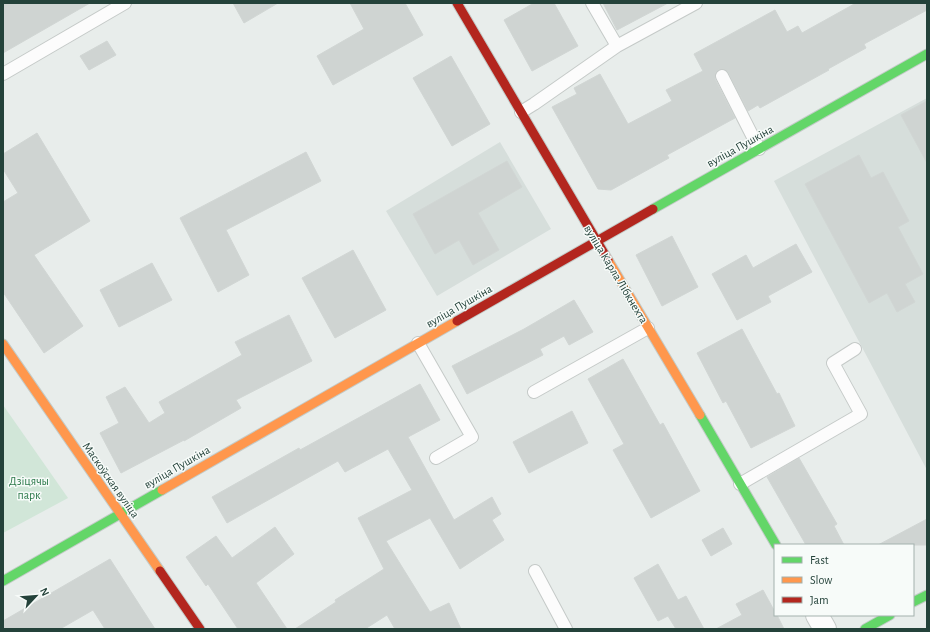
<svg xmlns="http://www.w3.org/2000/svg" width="930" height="632" font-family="'Alegreya Sans',sans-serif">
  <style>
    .built { fill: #d6dedb }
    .green { fill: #d1e6d8 }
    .building { fill: #cfd4d2; stroke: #d1d6d4 }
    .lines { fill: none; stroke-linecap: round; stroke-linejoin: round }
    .lane-casing { stroke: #c5cac8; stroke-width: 14 }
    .street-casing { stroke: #c5cac8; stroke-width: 24 }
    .fast-casing { stroke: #c3cbc8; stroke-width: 11 }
    .slow-casing { stroke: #c3cbc8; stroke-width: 11 }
    .jam-casing { stroke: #c3cbc8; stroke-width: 11 }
    .lane { stroke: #fcfcfc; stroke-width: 12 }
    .street { stroke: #fcfcfc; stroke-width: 22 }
    .fast { stroke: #63d668; stroke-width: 9 }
    .slow { stroke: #ff974d; stroke-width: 9 }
    .jam { stroke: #b3261e; stroke-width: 9 }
    .labels { text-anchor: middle; stroke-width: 3; stroke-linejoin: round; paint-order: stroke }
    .street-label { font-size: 12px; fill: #24423a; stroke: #f7fbf9 }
    .park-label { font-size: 12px; fill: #2d7a4b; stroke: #f7fbf9 }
  </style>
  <rect width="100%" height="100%" fill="#e8edeb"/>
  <!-- built -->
  <path class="built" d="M927,98V470L774,181Z
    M500,142L551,229L437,296L386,211Z"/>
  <!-- green -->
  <path class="green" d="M3,405L68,498L3,533Z"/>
  <!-- building -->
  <path class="building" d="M3,3H90L3,53Z
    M233,3H278L244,23Z
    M350,3H405L423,35L333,85L317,56L364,29Z
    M534,3H554L578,46L532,71L504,20Z
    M603,3H668L617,30Z
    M856,3H927V10L864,44L866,48L828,69L829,70L760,108L758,105L748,111L728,72L723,69L718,70L716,72L715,79L735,118L667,155L669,158L611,190L598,189L552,107L577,94L574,88L600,74L628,124L672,101L666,90L703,71L694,54L775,10L787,32L798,26L802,33Z
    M107,41L116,55L89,70L80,56Z
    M451,56L490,124L452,146L413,78Z
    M927,101V163L901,115Z
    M37,133L90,221L34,255L83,326L44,353L3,292V202L18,193L3,169V154Z
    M306,152L321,181L226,230L249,275L218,292L180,218Z
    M859,155L871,178L883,172L909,221L898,227L923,274L905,284L915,302L897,312L887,293L869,303L805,184Z
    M507,161L522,187L478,213L499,250L473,265L459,240L435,254L413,214Z
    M672,236L698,287L662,306L636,255Z
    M796,244L812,272L768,296L771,302L737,320L712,274L746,255L753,268Z
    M353,250L386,310L335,338L302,278Z
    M152,263L172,300L119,327L100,290Z
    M574,300L593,332L569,345L564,336L540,349L543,355L467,394L452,366L524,329Z
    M289,315L312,361L236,400L241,408L184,441V440L121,473L100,433L119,423L106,397L125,387L149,423L165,413L159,402L242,355L235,342Z
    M742,329L777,394L779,393L795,426L751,448L726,401L723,403L697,353Z
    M623,359L660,425L663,423L700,491L651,518L613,450L624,444L588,379Z
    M420,384L440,420L408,437L454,520L492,497L501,514L492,520L504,540L460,569L430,518L386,541L430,612L449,603L461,629H395L387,615L365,629H295L336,602L335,600L384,569L358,518L412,490L388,449L345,472L338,461L227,523L212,497L299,448L300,450Z
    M572,411L588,443L529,473L513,442Z
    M799,458L837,524L834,526L844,545H806L767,477Z
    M927,519V545H878Z
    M275,527L294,554L256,583L287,629H238L208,584L206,586L186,557L216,536L232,558Z
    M723,528L732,544L711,556L702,540Z
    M110,559L155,629H105L93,610L60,629H3V621Z
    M658,564L678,600L686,596L704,629H676L668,616L658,621L634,578Z
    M763,590L775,612V615H777L784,629H716L742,615L736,604Z"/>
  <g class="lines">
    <!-- lane casing -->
    <g class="lane-casing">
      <path id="lane" d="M592,3L617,46
        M3,74L125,3
        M722,76L759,149
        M521,112L534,104L617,46L696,3
        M418,343L472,437L436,458
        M534,392L648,328
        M740,484L861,414L833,363L855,349
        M535,571L566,629"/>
    </g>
    <!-- street casing -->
    <g class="street-casing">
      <path id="street" d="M817,615L825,629"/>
    </g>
    <!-- fast casing -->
    <g class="fast-casing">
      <path id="fast" d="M653,209L927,54
        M700,415L776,545
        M3,581L162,490
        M913,602L927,595
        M865,629L890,615"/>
    </g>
    <!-- slow casing -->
    <g class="slow-casing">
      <path id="slow" d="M608,260L700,415
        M3,344L160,571
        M162,490L457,321"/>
    </g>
    <!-- jam casing -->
    <g class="jam-casing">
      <path id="jam" d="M457,3L608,260
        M457,321L653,209
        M160,571L200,629"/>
    </g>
    <!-- lane -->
    <use href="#lane" class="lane"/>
    <!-- street -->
    <use href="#street" class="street"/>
    <!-- fast -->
    <use href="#fast" class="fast"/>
    <!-- slow -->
    <use href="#slow" class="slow"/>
    <!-- jam -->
    <use href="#jam" class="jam"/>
  </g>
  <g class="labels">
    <!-- street labels -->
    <g class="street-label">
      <text transform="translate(740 146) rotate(-29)" y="4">вуліца Пушкіна</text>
      <text transform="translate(616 274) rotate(59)" y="4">вуліца Карла Лібкнехта</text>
      <text transform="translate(459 306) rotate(-30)" y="4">вуліца Пушкіна</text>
      <text transform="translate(177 467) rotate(-30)" y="4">вуліца Пушкіна</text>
      <text transform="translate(111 480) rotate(55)" y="4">Маскоўская вуліца</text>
    </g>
    <!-- park labels -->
    <g class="park-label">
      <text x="29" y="485">Дзіцячы<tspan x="29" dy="14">парк</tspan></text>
    </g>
  </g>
  <!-- border -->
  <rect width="930" height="632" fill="none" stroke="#24423a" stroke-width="8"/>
  <!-- legend -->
  <rect x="774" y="544" width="140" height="72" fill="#f7fbf9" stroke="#a3b1ad"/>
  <rect x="782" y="557" width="20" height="6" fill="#63d668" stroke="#a3b1ad"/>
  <text x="810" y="564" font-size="12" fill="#24423a">Fast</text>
  <rect x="782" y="577" width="20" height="6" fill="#ff974d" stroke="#a3b1ad"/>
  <text x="810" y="584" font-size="12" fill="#24423a">Slow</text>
  <rect x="782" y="597" width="20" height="6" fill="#b3261e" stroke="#a3b1ad"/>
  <text x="810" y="604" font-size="12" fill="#24423a">Jam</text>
  <!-- north arrow -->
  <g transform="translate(36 596) rotate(64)" stroke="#f7fbf9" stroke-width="3" paint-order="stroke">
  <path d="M0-3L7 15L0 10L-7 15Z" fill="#24423a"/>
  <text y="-6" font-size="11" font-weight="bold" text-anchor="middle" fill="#24423a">N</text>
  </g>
</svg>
